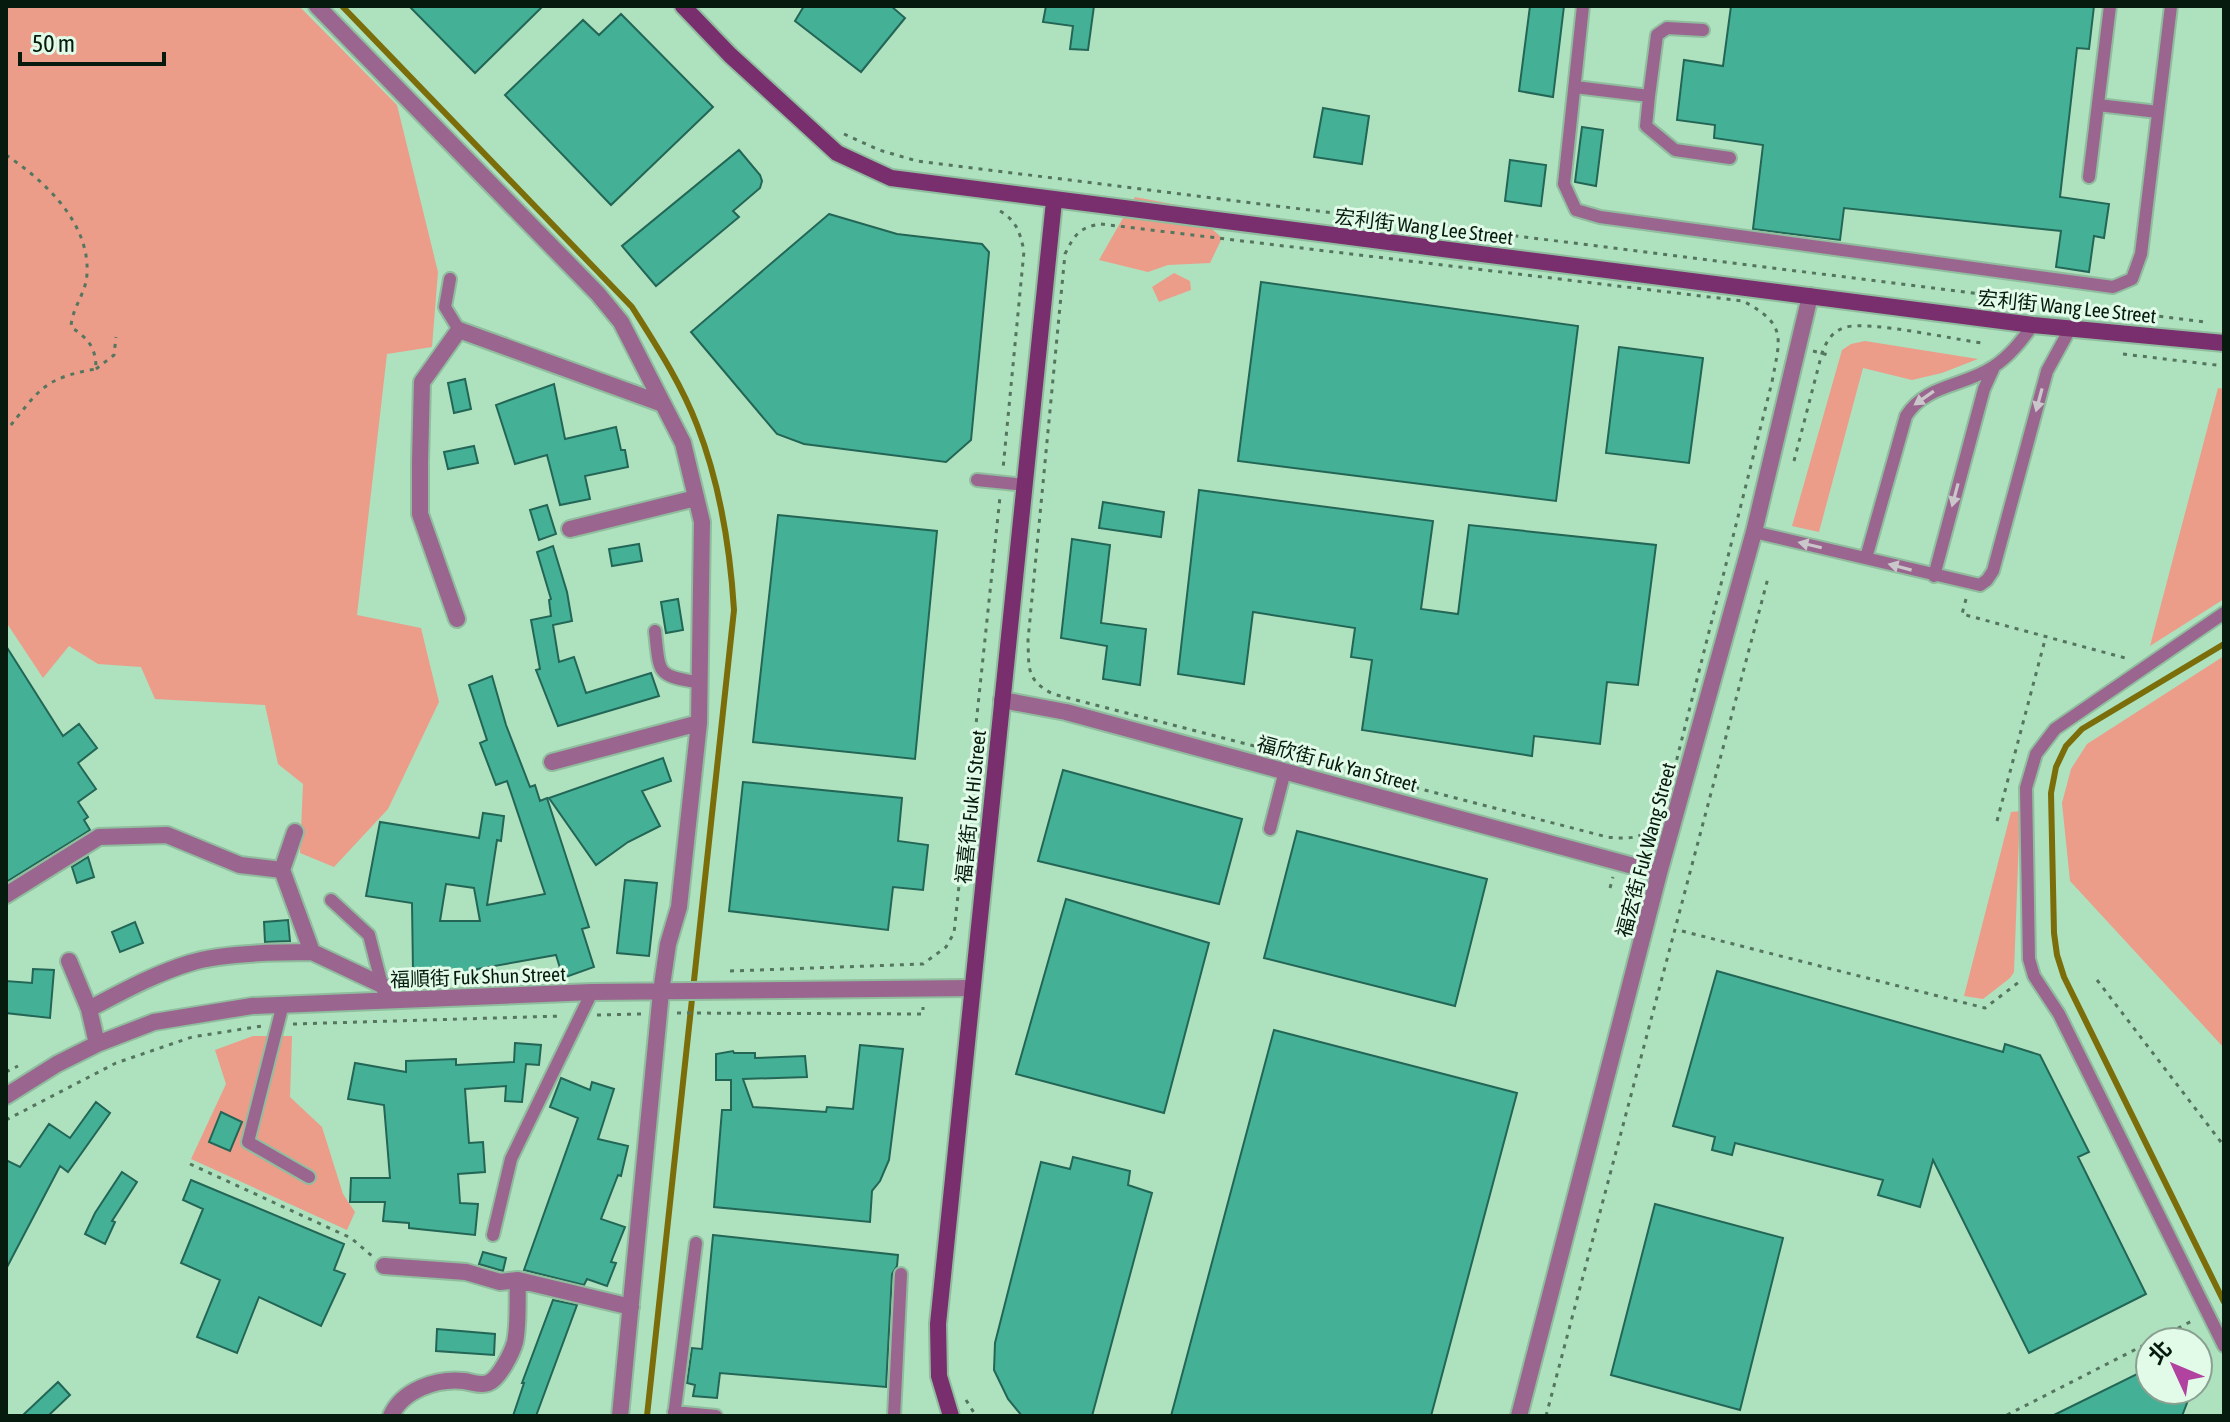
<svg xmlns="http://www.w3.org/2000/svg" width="2230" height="1422" font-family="'Asap Condensed','Noto Sans TC',sans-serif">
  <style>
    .green { fill: #eb9d8a }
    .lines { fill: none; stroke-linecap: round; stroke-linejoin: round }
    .stream { stroke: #7b6d0a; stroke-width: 6 }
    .building { fill: #44b197; stroke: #236656; stroke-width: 2; fill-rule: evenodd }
    .lane-casing { stroke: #90bd9e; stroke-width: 16 }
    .street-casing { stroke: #90bd9e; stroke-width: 20 }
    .secondary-casing { stroke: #90bd9e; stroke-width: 20 }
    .path { stroke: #54765f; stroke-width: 3; stroke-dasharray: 4 6; stroke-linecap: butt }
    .lane { stroke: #9a668f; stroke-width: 12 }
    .street { stroke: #9a668f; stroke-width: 16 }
    .secondary { stroke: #792e6d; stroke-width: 16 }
    .oneway { fill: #c9c7ca }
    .labels { text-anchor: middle; stroke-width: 6; stroke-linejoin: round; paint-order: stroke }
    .street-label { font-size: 20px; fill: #061a0d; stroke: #e2fbe9 }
  </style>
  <rect width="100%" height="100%" fill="#aee1be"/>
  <!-- green -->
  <path class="green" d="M6,6H299L397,105L438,272L432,347L387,354L357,615L421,628L439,702L388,809L334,867L300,853L303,784L278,764L265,705L155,699L141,667L98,664L69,646L43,678L6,622Z
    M1135,197L1188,207L1222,238L1210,263L1168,265L1148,272L1099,260Z
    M1174,273L1190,281L1191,290L1159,302L1152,287Z
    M1865,341L1978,359L1942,373L1912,380L1863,368L1819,532L1792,526L1842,350L1851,344Z
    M2218,388L2224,389V599L2150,646Z
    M2224,656V1048L2070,881L2062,803L2071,769L2087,744Z
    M2020,811L2014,972L2010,978L1983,999L1964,996L2011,812Z
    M253,1036H292L290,1097L322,1127L343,1194L355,1212L347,1230L191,1159L226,1084L215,1050Z"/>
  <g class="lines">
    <!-- stream -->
    <path class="stream" d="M342,6L632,307C656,345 681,383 697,425C720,484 730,546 734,610L647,1416
      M2224,644L2082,729L2066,746L2056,767L2051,793L2054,933L2057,955L2064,977L2224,1302"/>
  </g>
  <!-- building -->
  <path class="building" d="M409,6H543L475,73Z
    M804,6H891L905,18L861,72L795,21Z
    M1046,6H1094L1088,50L1070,49L1073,26L1043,22Z
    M1530,6H1564L1553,97L1519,91Z
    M1731,6H2094L2089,49L2077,48L2060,197L2109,204L2104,238L2094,236L2089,272L2056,267L2061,231L1844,208L1840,240L1753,229L1763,145L1714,138L1715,125L1677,120L1684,60L1723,66Z
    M621,14L713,107L611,205L505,95L583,20L599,35Z
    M1323,108L1369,116L1362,164L1314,157Z
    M1582,127L1603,130L1596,186L1575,182Z
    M739,150L760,175L762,181L760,188L733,211L739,217L656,286L622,246Z
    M1510,160L1546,165L1541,206L1505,201Z
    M829,214L897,234L982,244L989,252L971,440L946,462L804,444L777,434L691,332Z
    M1261,282L1578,326L1556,501L1238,461Z
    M1619,347L1703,358L1689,463L1606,453Z
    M465,379L471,409L454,413L448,383Z
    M554,384L565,439L616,427L621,450H625L628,467L585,476L590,499L560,505L547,455L515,464L496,405Z
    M474,446L478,463L448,469L444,452Z
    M1199,490L1433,521L1421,609L1458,614L1469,525L1656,545L1638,685L1607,682L1600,744L1534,736L1532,756L1362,730L1372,660L1351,657L1355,628L1253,612L1244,684L1178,674Z
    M1103,502L1164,512L1161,537L1099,528Z
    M547,505L556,534L539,540L530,510Z
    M778,515L937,531L915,759L753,742Z
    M1072,539L1110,545L1101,623L1146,629L1140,685L1103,679L1107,646L1061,638Z
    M639,544L642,561L612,566L609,549Z
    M553,546L567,592L572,621L553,625L559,662L574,657L586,693L651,673L659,696L558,726L536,670L540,669L531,620L551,616L549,600L551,599L537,552Z
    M678,599L683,630L666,633L661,602Z
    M6,646L63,736L79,724L97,748L78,763L96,789L78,802L88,817L84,820L90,830L6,882Z
    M492,676L506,725L530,787L535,785L540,801L547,798L589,927L582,929L594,967L563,978L556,955L477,969V975L447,974V971H413L412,903L366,896L380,822L479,838L483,813L504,816L501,841L497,840L487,905L545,894L507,781L496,785L480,743L487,740L469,685ZM446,884L474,888L480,921H440Z
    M663,758L671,781L642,791L660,826L628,842L596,865L549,798Z
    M1063,770L1242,819L1219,904L1038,861Z
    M743,782L902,798L898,841L928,845L923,890L893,887L888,930L729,911Z
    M1297,831L1487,879L1455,1006L1264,958Z
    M88,857L94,877L77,883L72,867Z
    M625,880L657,883L649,956L617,953Z
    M1066,899L1209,943L1164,1113L1016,1074Z
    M288,920L290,941L265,942L264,922Z
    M135,922L143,943L120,952L112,932Z
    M33,969L54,970L50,1018L6,1013V981L32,983Z
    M1717,971L2003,1052L2005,1044L2040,1055L2089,1152L2078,1157L2146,1294L2029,1353L1933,1160L1920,1207L1878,1195L1883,1180L1735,1143L1732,1155L1712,1150L1715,1137L1673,1126Z
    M1274,1030L1517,1093L1431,1416H1171Z
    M515,1043L541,1045L539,1065L526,1064L522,1102L505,1101L506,1086L465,1089L469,1143L483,1142L485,1172L458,1174L460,1203L478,1204L475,1235L409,1228V1223L383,1221L385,1202H350L351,1178H390L384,1105L348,1099L355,1063L406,1072V1061L456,1059V1065L514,1062Z
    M860,1045L903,1049L889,1160L880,1181L872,1191L870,1222L714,1207L722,1110H731V1080H716V1054L733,1051L734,1053H755V1058L805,1056L807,1077L743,1079L753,1107L826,1112L827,1107L853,1109Z
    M561,1078L590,1090L592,1082L614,1089L598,1139L628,1146L621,1176L618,1175L601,1219L625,1227L611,1262L616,1263L607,1286L587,1279L584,1285L524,1270L578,1118L550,1107Z
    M96,1102L110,1113L68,1172L60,1166L6,1269V1160L20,1167L49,1124L70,1138Z
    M221,1112L242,1122L230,1151L209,1142Z
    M1073,1157L1130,1171L1128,1185L1152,1193L1092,1416H1022L1008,1399L994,1370L995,1343L1041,1162L1070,1169Z
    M122,1172L137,1182L112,1221L115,1222L105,1244L85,1234L95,1213Z
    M191,1180L344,1244L334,1270L345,1274L321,1326L259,1297L237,1353L197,1337L220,1280L181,1263L203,1209L183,1200Z
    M1655,1204L1783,1238L1740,1410L1611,1375Z
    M713,1235L898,1255L897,1266L892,1274L886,1387L720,1373L717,1398L693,1396L695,1385L687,1383L692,1348L702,1349Z
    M483,1252L506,1258L503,1271L479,1264Z
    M553,1300L577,1305L536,1416H513L524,1383H522Z
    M437,1329L495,1334L494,1355L436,1351Z
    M2141,1372L2150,1376V1390H2192L2182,1416H2052Z
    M58,1382L70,1395L48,1416H22Z"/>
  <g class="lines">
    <!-- lane casing -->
    <g class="lane-casing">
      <path id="lane" d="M1583,6L1564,184L1576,210L1600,217L2113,287L2132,279L2141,254L2171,6
        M1575,87L1649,96L1657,35L1667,28L1703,30
        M1649,96L1646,126L1675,150L1730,158
        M2098,105L2158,112
        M2089,177L2110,6
        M450,279L445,307L459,330
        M977,480L1025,485
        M1754,532L1980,585L1987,580L1993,571L2047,371L2070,329
        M1866,558L1906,416C1926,384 1963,387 1993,367C2010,356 2022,340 2033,325
        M1934,576L1984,389L1994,367
        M2224,613L2055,729L2036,754L2026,788L2029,959L2034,976L2059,1014L2224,1346
        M655,631C660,676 656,675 701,683
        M1270,829L1285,771
        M331,900L369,935L382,985
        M283,1004L248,1142L309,1177
        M493,1235L511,1159L592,992
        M674,1412L716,1416
        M674,1416L696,1243
        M894,1416L901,1274"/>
    </g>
    <!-- street casing -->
    <g class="street-casing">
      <path id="street" d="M317,6L598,294L621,322L683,443L702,522L699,723L679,907L668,944L661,992L620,1416
        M570,529L696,498
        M457,619L420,514V462L422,382L459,330L663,404
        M1002,700L1066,712L1659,873
        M552,762L699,723
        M295,832L282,870L312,952L382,985L392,1000
        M6,895L99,837L167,835L240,865L282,870
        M69,961L89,1009L97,1044
        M89,1009C122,992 154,974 190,963C221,953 278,952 312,952
        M6,1096L57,1064L97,1044L154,1022L252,1006L592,992L972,988
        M384,1266L466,1272L500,1282L518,1280L631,1307
        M391,1416C402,1390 437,1378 464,1381C472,1382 480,1386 488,1383C499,1379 512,1353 515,1342C519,1323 517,1300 518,1280
        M1519,1416L1659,873L1754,532L1810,296"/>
    </g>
    <!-- secondary casing -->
    <g class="secondary-casing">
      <path id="secondary" d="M683,6L730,55L837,153L891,178L2033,325L2224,343
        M951,1416L939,1376L938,1324L1054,201"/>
    </g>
    <!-- path -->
    <path class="path" d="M844,134L879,150L917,161L2205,322
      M6,155C45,181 90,223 87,274C86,294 72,307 71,327C89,339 96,348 96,369C42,378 39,391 6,431
      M1000,211C1017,221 1020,233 1024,251L1003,469
      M1101,224L1743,301C1788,325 1780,338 1772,382L1662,818C1646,838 1632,840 1607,837L1053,694C1026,680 1029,669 1028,640L1065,254C1074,235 1080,227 1101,224Z
      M1813,351L1832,356
      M2123,354L2224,366
      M96,369L114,355L116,337
      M1794,461L1822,353C1826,342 1832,331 1846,327C1871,321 1952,339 1982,343
      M1966,599L1962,614L2129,659
      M1997,821L2046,636
      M1610,888L1613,877
      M1682,931L1985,1008L2019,982
      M730,971L923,964L946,947L954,933L1000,497
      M2097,980L2224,1146
      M677,1013L923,1014V1007
      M597,1015L642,1014
      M293,1024L562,1016
      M6,1072L18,1066
      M6,1120L116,1063L192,1037L262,1026
      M190,1164L351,1238L372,1256
      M2151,1342L2194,1320
      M966,1400L976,1416
      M2007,1415L2150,1342
      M1546,1416L1768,578"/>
    <!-- lane -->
    <use href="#lane" class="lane"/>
    <!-- street -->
    <use href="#street" class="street"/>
    <!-- secondary -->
    <use href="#secondary" class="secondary"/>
  </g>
  <!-- one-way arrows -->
  <defs><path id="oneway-solid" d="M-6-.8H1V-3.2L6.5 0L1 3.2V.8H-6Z" transform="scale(2)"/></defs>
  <g class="oneway">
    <use href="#oneway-solid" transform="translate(1924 398) rotate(145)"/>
    <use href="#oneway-solid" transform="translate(2039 400) rotate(105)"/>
    <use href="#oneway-solid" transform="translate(1955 495) rotate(105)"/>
    <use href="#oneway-solid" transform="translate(1810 545) rotate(-167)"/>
    <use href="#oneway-solid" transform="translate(1900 567) rotate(-165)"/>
  </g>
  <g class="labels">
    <!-- street labels -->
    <g class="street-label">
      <text transform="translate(1424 227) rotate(7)" y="7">宏利街 Wang Lee Street</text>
      <text transform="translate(2067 307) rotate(6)" y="7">宏利街 Wang Lee Street</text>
      <text transform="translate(1337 764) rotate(15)" y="7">福欣街 Fuk Yan Street</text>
      <text transform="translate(971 807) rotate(-84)" y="7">福喜街 Fuk Hi Street</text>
      <text transform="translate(1646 850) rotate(-75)" y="7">福宏街 Fuk Wang Street</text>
      <text transform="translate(478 977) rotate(-2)" y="7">福順街 Fuk Shun Street</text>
    </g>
  </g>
  <!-- border -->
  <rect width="2230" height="1422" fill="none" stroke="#061a0d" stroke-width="16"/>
  <!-- north arrow -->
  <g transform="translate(2174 1366) rotate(314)"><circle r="38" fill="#e2fbe9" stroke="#8aa191" stroke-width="2"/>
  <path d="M0-6L14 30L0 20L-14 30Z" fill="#b1429f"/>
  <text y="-12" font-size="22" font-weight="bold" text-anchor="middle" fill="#061a0d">北</text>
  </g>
  <!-- scale -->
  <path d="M20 52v12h144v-12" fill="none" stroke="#061a0d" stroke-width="4"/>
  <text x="32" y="52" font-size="24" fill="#061a0d" stroke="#e2fbe9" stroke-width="6" paint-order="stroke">50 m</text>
</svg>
